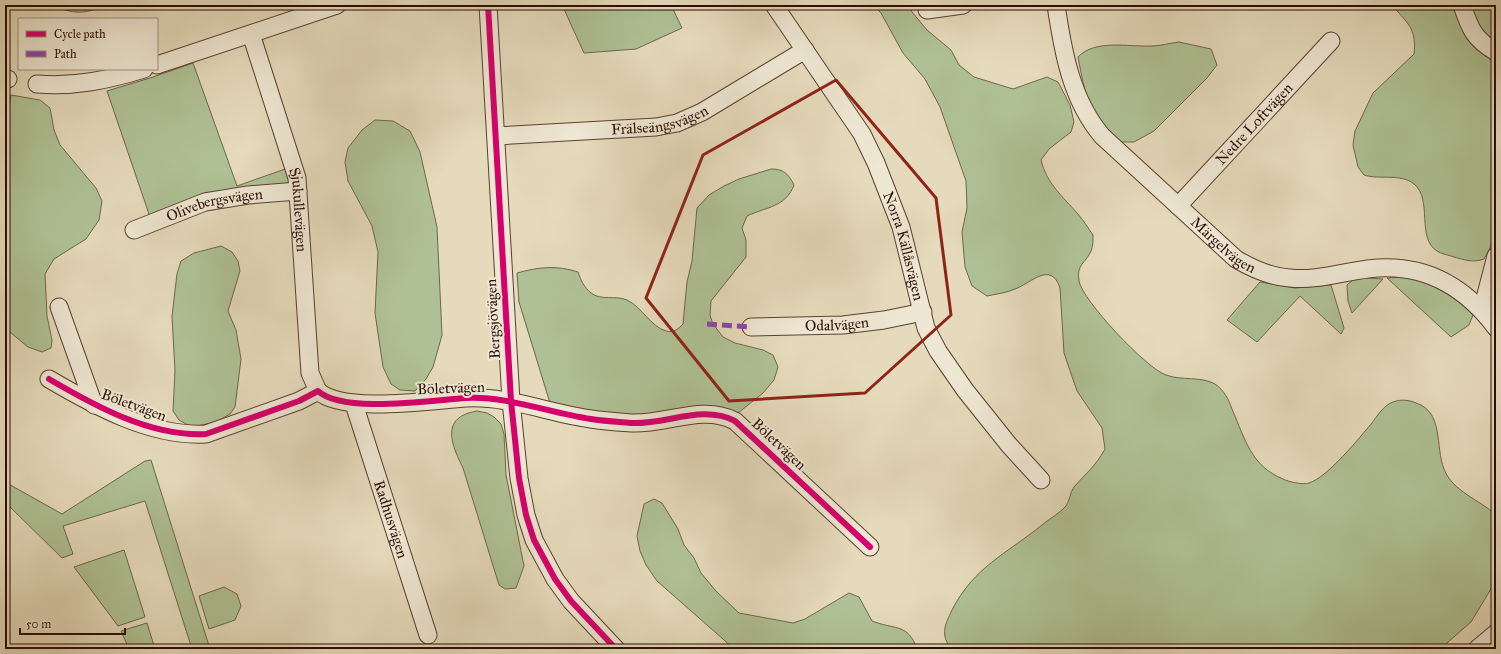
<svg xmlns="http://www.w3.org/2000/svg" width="1501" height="654" font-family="'IM FELL Great Primer',serif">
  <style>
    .green { fill: #afc194; stroke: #6c674a }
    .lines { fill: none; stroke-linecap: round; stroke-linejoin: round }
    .minor-casing { stroke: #59402f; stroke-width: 19 }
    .minor { stroke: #eee7d3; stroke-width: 17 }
    .quiet { stroke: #8e44ad; stroke-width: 5; stroke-dasharray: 10 5; stroke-linecap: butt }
    .cycleway-casing { stroke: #eee7d3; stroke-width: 8 }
    .cycleway { stroke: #d6006c; stroke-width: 6 }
    .marked { fill: none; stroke: #8f2418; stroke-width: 3; stroke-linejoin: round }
    .labels { text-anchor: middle; stroke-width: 4; stroke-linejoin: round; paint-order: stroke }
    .street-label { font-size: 15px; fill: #2a0d00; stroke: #eee7d3 }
  </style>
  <rect width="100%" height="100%" fill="#e5dabb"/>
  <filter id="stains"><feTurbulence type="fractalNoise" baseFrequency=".005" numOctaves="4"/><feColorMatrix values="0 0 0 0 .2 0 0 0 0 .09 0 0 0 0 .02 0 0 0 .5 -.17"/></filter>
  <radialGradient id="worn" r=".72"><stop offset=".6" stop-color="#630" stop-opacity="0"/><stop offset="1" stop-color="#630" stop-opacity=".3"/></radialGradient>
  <!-- green -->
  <path class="green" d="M51,5H106C83,15 74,14 51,5Z
    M568,5H671L682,28L636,49L584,53L563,7Z
    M873,5H909L912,12L927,30L951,50L959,65L974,77L1013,89L1047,77L1058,82L1070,105L1074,122L1071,132L1049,149L1041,160C1046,183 1063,197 1078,214C1084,221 1088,228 1093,235C1093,240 1093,247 1091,251C1086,263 1076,264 1079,281C1082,300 1147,369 1166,375C1182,381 1201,376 1215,384C1224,390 1229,400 1232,409C1245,439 1251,466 1283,479C1289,482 1303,485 1309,483C1328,477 1359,438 1372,423C1377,416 1384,405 1393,402C1400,399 1410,400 1416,403C1444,412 1435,447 1444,469C1452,491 1480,500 1496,515V579L1494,584L1471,622L1440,649H951C940,634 945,625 952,610C974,567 1006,554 1042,525C1049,519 1060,513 1066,506C1070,500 1070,492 1074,487C1087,472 1095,467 1105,449L1102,428L1077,391L1064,353L1060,288C1051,260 1030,284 1015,289C1006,293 996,294 987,296L972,286L965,267L962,232L967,208L966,181L940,107L925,79L903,53L881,13Z
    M1392,5H1496V226L1490,248L1484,259C1473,263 1465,260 1454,257C1449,255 1441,254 1437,251C1416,238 1433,199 1414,184C1401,173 1379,180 1364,175L1358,167L1353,145L1355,131L1373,93L1414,54C1417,28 1407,23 1392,5Z
    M1179,42L1211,49L1217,65L1207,78L1154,131L1134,142H1119C1089,115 1085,95 1078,57C1095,39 1128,47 1151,46C1161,46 1170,43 1179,42Z
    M193,63L237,186L288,168L290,185L150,217L107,91L153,77Z
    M11,95L40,100L50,108L54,130L60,145L96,188L102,201L99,220L86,239L54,259L45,274L47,316L52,340L51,348L42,352L28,347L5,328V130Z
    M375,120L393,121L410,131L420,152L437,227L442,335L433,367L426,379L415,391L400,390L391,384L383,367L375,313L378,252L372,226L348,181L345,162L348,148L362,130Z
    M771,169C783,169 788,173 794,185C786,207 766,207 747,216L742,228L746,240V257L711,301L710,315L713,324L723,337L735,343L763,350L773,355L778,367L774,380L763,393L738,413L643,426L550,403L519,302L517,273C538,267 557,265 578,272C581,281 584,287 591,293C601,301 616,295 627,300C642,307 651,327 666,331C674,333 678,329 683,324L687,282L692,261L697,208L709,195L724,186L739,179Z
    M221,246L232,252L238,261L240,271L228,311L236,330L241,359L235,407L230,414L216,422L197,426L188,425L179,420L173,411L175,371L172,316L177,274L181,261L194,253Z
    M1407,277C1434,284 1454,296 1473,315L1469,325L1451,337L1387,278Z
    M1366,278L1383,279L1352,313L1348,301L1347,285L1354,279Z
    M1260,282L1295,288L1331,285L1344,328L1341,334L1300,296L1257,342L1227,320Z
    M477,411L487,413L494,417L501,424L504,434L506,475L524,566L516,588L505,589L499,585L463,468C451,444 440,417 477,411Z
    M151,460L210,649H192L145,501L63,526L73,554L62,558L6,503L5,504V482L62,514L145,461Z
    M654,499L662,503L678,529L684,545L694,558L701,573L716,591L739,613L793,623L805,619L849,593L859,597L872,621C895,630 908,623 917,649H737L732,647L657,581L646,565L640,551L637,536L644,504Z
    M124,550L145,617L118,626L74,567Z
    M224,587L237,594L241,606L235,620L209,629L199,596Z
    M147,623L155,649H129L121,631Z"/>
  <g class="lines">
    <!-- minor casing -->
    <g class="minor-casing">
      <g id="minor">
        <path d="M488,5L511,401L519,478L526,515L534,540L555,579L571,601L616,649"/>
        <path id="s1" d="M774,5L862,134L876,163L901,227L926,328L938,351L965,390L1009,445L1041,480"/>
        <path id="s2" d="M1056,5C1063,52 1071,99 1102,136L1236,259C1253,269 1270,277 1290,278C1316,281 1342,272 1368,269C1423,262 1464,285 1496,328"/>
        <path d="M1462,5C1470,29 1474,39 1496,52"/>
        <path d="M927,10L963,5"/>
        <path id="s3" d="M251,34L297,178L310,373L318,391"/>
        <path d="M157,65L337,5"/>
        <path d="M5,78L8,79"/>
        <path d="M37,84C75,87 108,80 144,69"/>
        <path id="s4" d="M496,136L656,127L677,123L702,112L805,50"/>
        <path id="s5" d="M1178,206L1331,41"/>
        <path id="s6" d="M134,230L205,202L248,195L298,191"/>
        <path d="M59,307L94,405"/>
        <path d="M1482,310L1496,256"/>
        <path id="s7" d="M751,327L843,325L884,320L923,312"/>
        <path d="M49,379C95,406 151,437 206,434L299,401L318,391C343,414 432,400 466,398C509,396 549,413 591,419C604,421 618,422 631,423C666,425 702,404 735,421L870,547"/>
        <path id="s8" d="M354,404L428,635"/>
        <path d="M1477,649L1496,633"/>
      </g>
    </g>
    <!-- minor -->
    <use href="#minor" class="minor"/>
    <!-- quiet -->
    <path class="quiet" d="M707,324L751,327"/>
    <!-- cycleway casing -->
    <g class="cycleway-casing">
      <path id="cycleway" d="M488,5L511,401L519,478L526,515L534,540L555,579L571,601L616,649
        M49,379C95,406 151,437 206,434L299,401L318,391C343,414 432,400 466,398C509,396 549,413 591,419C604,421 618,422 631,423C666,425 702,404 735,421L870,547"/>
    </g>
    <!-- cycleway -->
    <use href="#cycleway" class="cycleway"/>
  </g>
  <!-- marked area -->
  <path class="marked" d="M836,80L936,198L951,315L865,393L729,401L646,298L703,155Z"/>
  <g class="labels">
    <!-- street labels -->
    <g class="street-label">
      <text dy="5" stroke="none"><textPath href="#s4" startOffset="165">Frälseängsvägen</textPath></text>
      <text dy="5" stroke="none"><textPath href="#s5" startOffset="112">Nedre Loftvägen</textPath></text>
      <text dy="5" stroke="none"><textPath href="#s6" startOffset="85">Olivebergsvägen</textPath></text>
      <text dy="5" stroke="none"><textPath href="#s3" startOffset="183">Sjukullevägen</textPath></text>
      <text dy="5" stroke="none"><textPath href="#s2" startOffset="304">Märgelvägen</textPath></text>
      <text dy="5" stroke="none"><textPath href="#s1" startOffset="276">Norra Källåsvägen</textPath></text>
      <text transform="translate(493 319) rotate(-93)" y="5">Bergsjövägen</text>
      <text dy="5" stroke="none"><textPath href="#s7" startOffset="86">Odalvägen</textPath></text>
      <text transform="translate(451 388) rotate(-2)" y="5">Böletvägen</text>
      <text transform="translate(134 405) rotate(20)" y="5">Böletvägen</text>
      <text transform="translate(779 444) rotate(43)" y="5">Böletvägen</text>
      <text dy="5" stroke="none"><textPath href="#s8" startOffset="121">Radhusvägen</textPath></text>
    </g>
  </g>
  <!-- margin -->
  <rect width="1501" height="654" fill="none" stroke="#e5dabb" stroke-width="20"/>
  <rect x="6" y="6" width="1489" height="642" fill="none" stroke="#2a0d00" stroke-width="2"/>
  <rect x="10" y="10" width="1481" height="634" fill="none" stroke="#2a0d00"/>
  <!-- legend -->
  <rect x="18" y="18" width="140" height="52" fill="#eee7d3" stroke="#a0907f"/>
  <rect x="26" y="31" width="20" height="6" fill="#d6006c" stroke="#a0907f"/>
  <text x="54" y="38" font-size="12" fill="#2a0d00">Cycle path</text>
  <rect x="26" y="51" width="20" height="6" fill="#8e44ad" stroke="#a0907f"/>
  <text x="54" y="58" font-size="12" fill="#2a0d00">Path</text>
  <!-- scale -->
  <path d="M20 628v6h105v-6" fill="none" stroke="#2a0d00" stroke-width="2"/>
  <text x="26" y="628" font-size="12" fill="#2a0d00" stroke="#eee7d3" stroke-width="3" paint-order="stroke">50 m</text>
  <rect width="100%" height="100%" filter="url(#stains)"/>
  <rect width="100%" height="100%" fill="url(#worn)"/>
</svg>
